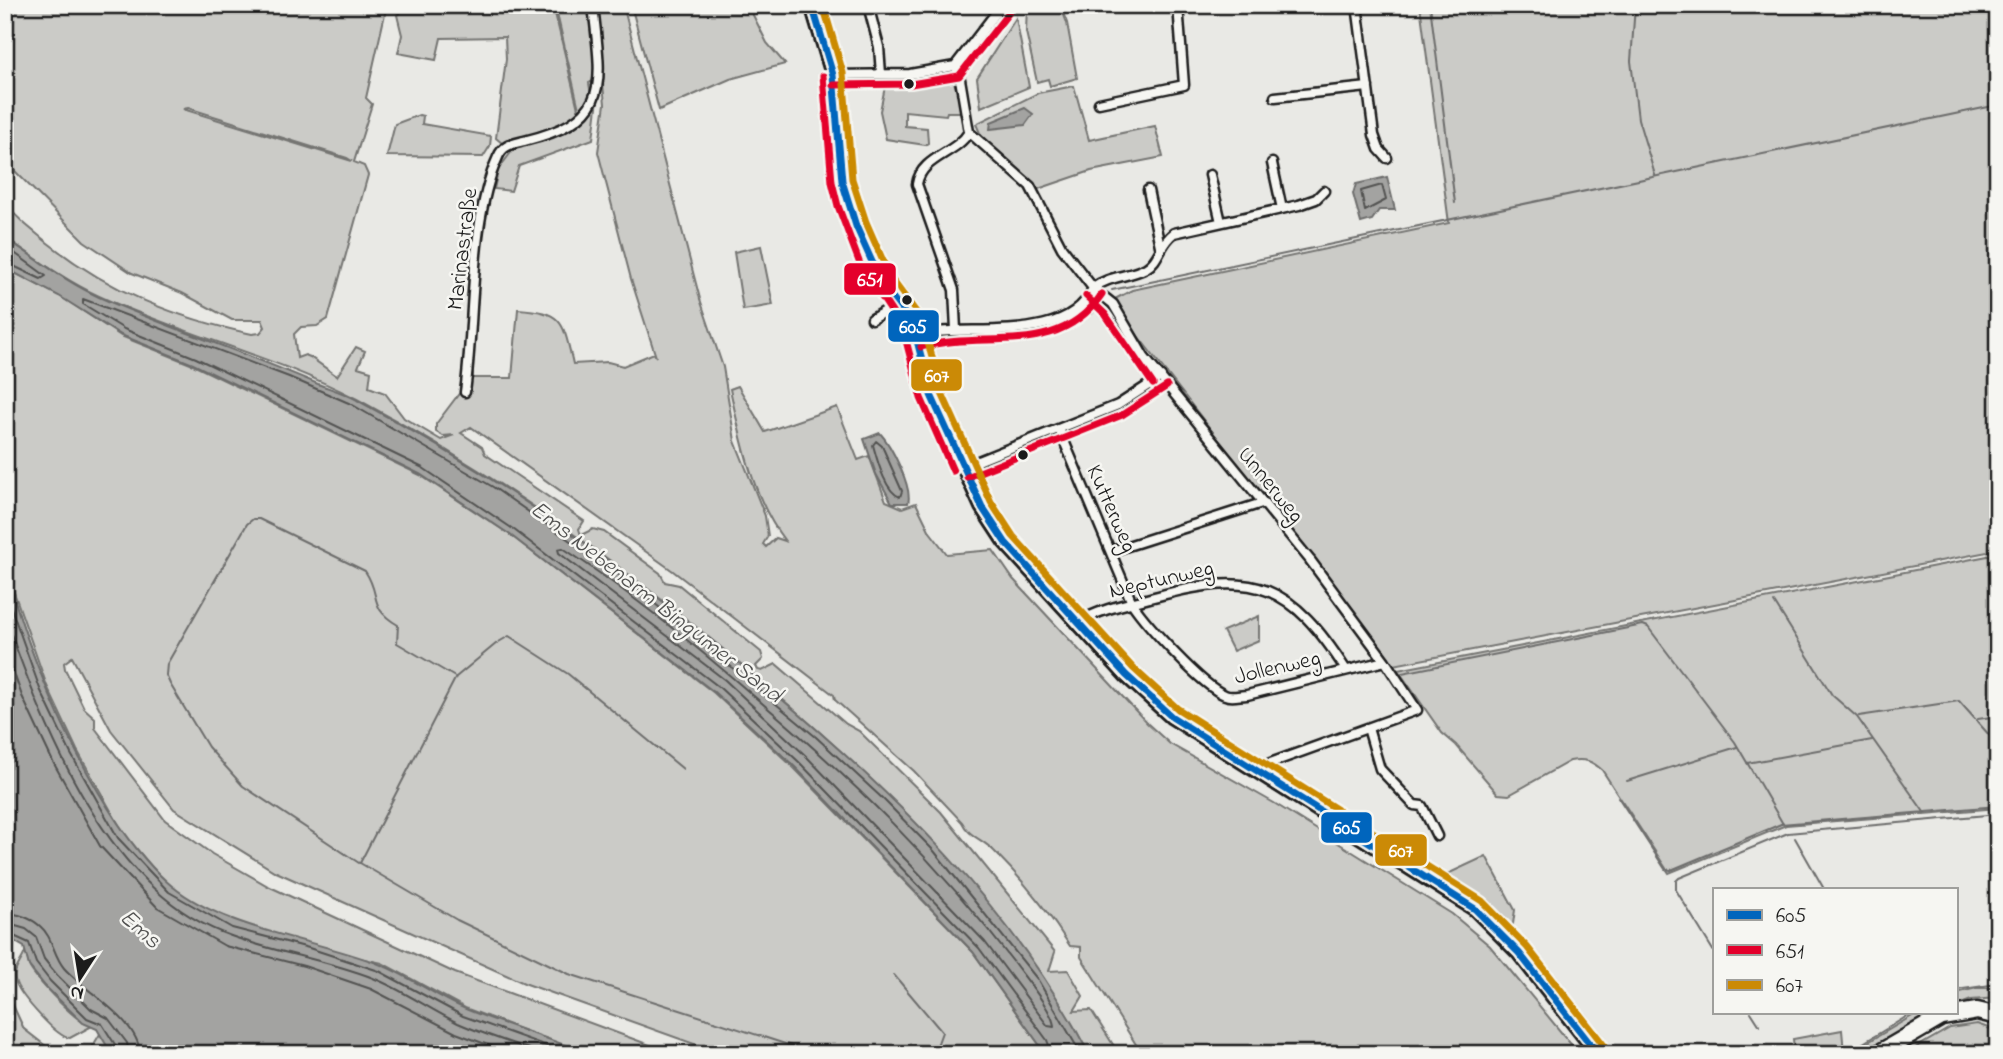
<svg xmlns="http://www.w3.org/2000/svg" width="2003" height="1059" font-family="'Indie Flower',sans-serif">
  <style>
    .green { fill: #cbcbc7; stroke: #747472; stroke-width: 2; fill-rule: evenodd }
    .water { fill: #a3a3a1; stroke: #6d6d6c; stroke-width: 2 }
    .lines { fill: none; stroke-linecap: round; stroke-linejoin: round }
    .shore { stroke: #525251; stroke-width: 2 }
    .stream { stroke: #6d6d6c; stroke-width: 2 }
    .street-casing { stroke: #1c1c1c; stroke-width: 13 }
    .secondary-casing { stroke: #1c1c1c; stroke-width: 18 }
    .highway-casing { stroke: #1c1c1c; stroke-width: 21 }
    .street { stroke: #f6f6f2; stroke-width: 8 }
    .secondary { stroke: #f6f6f2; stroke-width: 12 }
    .highway { stroke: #f6f6f2; stroke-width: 16 }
    .bus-1-casing { stroke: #f6f6f2; stroke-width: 12 }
    .bus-2-casing { stroke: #f6f6f2; stroke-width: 12 }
    .bus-3-casing { stroke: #f6f6f2; stroke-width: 12 }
    .bus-1 { stroke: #0065bd; stroke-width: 7 }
    .bus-2 { stroke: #e4002b; stroke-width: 7 }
    .bus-3 { stroke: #cb8a06; stroke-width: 7 }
    .bus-dot { fill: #1c1c1c; stroke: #f6f6f2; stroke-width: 2.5 }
    .labels { text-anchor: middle; stroke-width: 5; stroke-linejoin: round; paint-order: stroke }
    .street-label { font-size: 23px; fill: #1c1c1c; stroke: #f6f6f2 }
    .water-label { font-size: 24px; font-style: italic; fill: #525251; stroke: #f6f6f2 }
    .line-badge { stroke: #f6f6f2; stroke-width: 2.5 }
    .badge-label { font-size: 19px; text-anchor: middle; font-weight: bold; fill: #fff }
  </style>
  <rect width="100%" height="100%" fill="#e9e9e5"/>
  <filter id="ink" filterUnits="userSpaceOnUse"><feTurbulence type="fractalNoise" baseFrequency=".0143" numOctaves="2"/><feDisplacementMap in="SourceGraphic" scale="14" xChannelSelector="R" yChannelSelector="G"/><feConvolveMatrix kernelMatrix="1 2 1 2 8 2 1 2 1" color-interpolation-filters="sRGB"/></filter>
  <g filter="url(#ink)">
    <!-- green -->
    <path class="green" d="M5,5H387L366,98L372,104L354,162L364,166L368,175L328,319L317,326L301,327L294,334L297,358L305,355L310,357L337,376L356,347L365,351L358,367L371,371L369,387L385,393L404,418L441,440L454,435L443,436L436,432V424L464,387L470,373H473V378H512L518,309C564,312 563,322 573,364L608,362L623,366L654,353L656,357L631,279L598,152L605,104L595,5L601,8L600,5H623L700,299L723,367L735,441L765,516L768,536L763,544L766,547L776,538L785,541C753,500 741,440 730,389L738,386L765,432L837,407L858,460L869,456L886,501L902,508L916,503L930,532L947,554L993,550L1013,579L1148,724L1170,744L1274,803L1452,914L1490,946L1579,1054H1142L1081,957V947L1070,946C1048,911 1023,880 994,851C984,840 968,836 962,822L914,771L835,700L834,695L673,571L471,427L461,433L482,447L485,454L584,521L579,529L581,535L593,529L604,532L660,573L665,582L679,585L761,652L763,659L756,666L758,670L762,671L776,664L846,724L859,731L941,812L1055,952L1049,971L1068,970L1083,996L1074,1011L1091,1010L1119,1054H1089C1009,905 888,789 761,681C636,574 502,477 357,399C275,356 183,335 99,296C66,281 35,258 5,237V203C18,220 32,230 48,243C110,292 176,318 252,334L260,333L265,327L262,320H232L182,293L132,273L84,241L11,167L5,160ZM188,108L347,158L352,161L183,109Z
      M410,5H553L579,113C560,134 529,137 503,144L496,138L506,59L505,37L441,38L436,60L398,53L402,35L397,15Z
      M555,5H588L596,72L595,80L589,83L591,95L583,108L579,109Z
      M631,5H748L767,43L785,64L730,79L659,110Z
      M1027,5H1060L1067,23L1077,78L1050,86L1048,79L1037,82L1026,32Z
      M1420,5H1998V550L1394,665L1138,336L1115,299L1132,290L1449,223Z
      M1016,18L1029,87L981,107L977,78Z
      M952,75L963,112H947L946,115L905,111V126L927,128L928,143L925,145L886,139L880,111L886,82Z
      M1074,86L1089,140L1155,126L1163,157L1091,171L1038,189L983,140L976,124L1038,93Z
      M598,99L593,139L519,166L511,191L494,189L498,170L515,147C549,137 578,133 598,99Z
      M419,115L423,116L422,124L491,136L490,146L483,157L387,156L395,124Z
      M761,246L773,305L743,310L734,252Z
      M5,268L60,296L121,336L193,365L420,475L509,534L714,693L794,768L973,952L1046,1054H722L524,983L274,871L174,809L111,730L72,657L64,663L65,669L84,708L95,718V728L165,820L212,854L268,886L455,973L674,1054H586L465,1008L382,963L198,922L124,834L77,750L47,686L10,581L5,556Z
      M1998,554V808L1786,825L1669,873L1602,770C1592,761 1584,758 1570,761L1509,795L1498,794L1456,745L1442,733L1398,670Z
      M1259,616V640L1233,651L1223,631Z
      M1486,856L1515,910L1512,931L1441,877Z
      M25,952C28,957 28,963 30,968C38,981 77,1024 92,1026L70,1038C57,1038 21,996 16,983C11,971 22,962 25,952Z
      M5,988L24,1029L56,1054H5Z
      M1977,988H1998V998L1971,1000L1956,1006V993Z
      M1919,1012H1943L1870,1054H1848Z
      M1977,1024L1991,1029L1998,1035V1045L1992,1054H1905L1950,1028Z
      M1842,1030L1844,1052L1841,1054H1756L1794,1048L1793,1039Z
      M100,1034L117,1054H88Z"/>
    <!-- water -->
    <path class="water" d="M1025,108L1033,114L1025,125L990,129L991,122Z
      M1387,177L1395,210H1379L1372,220L1361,223L1353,194L1356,184Z
      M5,238C36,258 66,282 99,297C171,329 247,353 318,384C331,389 345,393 357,400C506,480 643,580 771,690C894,794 1014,909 1089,1054H1046L973,952L795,767L714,692L509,534L420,474L193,364L121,335L59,296L5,268Z
      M880,433C891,445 913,488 908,503H892L876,474L864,439Z
      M5,561C23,652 100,827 172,886C226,930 315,939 379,964C410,976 438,998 468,1010C508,1026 549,1038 588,1054H117L107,1046L97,1029L83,1023L45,986L29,966L24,947L5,936Z"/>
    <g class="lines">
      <!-- shore -->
      <path class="shore" d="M1382,185L1386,200L1365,211L1361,191Z
        M5,246L46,276L41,279L5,262
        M876,441L882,446L902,491L900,497C885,492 877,459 873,445Z
        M563,548C631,593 694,644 756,698C852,779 939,864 1015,964C1025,978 1054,1012 1054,1027L1048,1026L985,942L806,756L725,680L559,553L558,549Z
        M5,591L40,689L71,754L118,838L169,892L232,928L309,948L379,971L463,1016L569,1054
        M5,617C45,730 107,893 231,936C277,953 327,960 373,978C403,990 429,1009 458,1023C485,1035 515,1044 543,1054
        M5,648L22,696L53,762L100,846L157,907L225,946L304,966L371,989L456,1033L512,1054
        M5,913C17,913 31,918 40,926C53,937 53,955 64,968C85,992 139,1020 140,1054
        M5,923L26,929L36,937L44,959L57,975L91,1009L108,1018L127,1043L129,1054
        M5,932L29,943L36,963L50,981L87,1018L102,1024L121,1054
        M1052,1054L1047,1040L979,948L799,762L719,687L513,529L423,468L196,358L124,329L83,304V299L289,377L351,404L493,487L625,579L816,737L882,798L934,851L1038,980L1081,1054"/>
      <!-- stream -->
      <path class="stream" d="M1430,5L1455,203
        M1635,5L1631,61L1638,119L1655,175
        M1112,290L1998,105
        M1060,328L1092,314L1103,303
        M1994,560L1998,569
        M1774,602L1832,695L1857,717L1924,812
        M1402,673L1643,625L1648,627L1735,742L1783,824
        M1859,716L1959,701L1998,745
        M1978,719L1998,716
        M1747,763L1872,740
        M683,769L568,674L509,636L497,643L456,677L360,863L457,920L569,974L816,1054
        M1627,781L1737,747
        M1618,797L1665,869L1671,870L1781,824L1998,806
        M1795,838L1824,889
        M359,863L243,786L208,747L170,684L166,675L167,664L247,524L253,519H259L365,571C382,596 367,607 398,625L397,643L455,677
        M1714,952L1676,890V881L1679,878L1788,833L1998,814
        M894,975L942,1032L934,1054
        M1956,990L1998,984
        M1751,1012L1760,1026
        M1845,1054L1914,1012"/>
      <!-- street casing -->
      <g class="street-casing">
        <path id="street" d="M868,5L879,47L881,74
          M1357,5L1374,135L1379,149L1387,158
          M955,66L959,73L969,132C956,154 921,157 917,184L954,290L956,330
          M833,75L910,74L955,66L1002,5
          M1275,97L1368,87
          M1099,103L1184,85L1178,5
          M969,132L1030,186L1062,248L1093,288L1113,304L1144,357L1310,560L1385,661L1417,710L1262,766L1256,771
          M1272,163L1282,209
          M1210,175L1221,222
          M1148,190L1160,246
          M1093,288C1108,276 1129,277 1146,268C1160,260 1159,244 1174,233L1299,205L1316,199L1324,191
          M872,319L897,304
          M918,337L936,332C985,327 1070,341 1093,288
          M465,392C475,323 469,220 498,157C503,145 512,144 524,141C614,119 601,83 593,5
          M1059,429L1132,603C1146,624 1202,686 1225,695C1231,698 1240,695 1247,695L1385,661
          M963,467L1118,405L1161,377
          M1112,551L1262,503
          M1077,623C1101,608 1132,603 1158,596C1255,570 1291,584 1346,670
          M1368,728L1380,769L1414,805L1422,806L1437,836"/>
      </g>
      <!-- secondary casing -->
      <g class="secondary-casing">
        <path id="secondary" d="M812,5L833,75L842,181L856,226L881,282L913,325L931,395L982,507L1005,542L1126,675L1172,717L1475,909L1519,953L1598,1054"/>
      </g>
      <!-- highway casing -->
      <g class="highway-casing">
        <path id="highway" d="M1942,1017L1977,1011L1998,1016
          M1878,1054L1950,1012"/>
      </g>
      <!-- street -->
      <use href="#street" class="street"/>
      <!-- secondary -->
      <use href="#secondary" class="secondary"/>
      <!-- highway -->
      <use href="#highway" class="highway"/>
      <!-- bus-1 casing -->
      <g class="bus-1-casing">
        <path id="bus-1" d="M812,5L833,75L842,181L856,226L881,282L913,325L931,395L982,507L1005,542L1126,675L1172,717L1475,909L1519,953L1598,1054"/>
      </g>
      <!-- bus-2 casing -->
      <g class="bus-2-casing">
        <path id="bus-2" d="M823,76L832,182L838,206L860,264L903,329L921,398L953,471
          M833,85L911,84L959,76L1010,11
          M1086,296L1105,314L1153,384
          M921,347C986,329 1057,360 1102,294
          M967,477L1122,415L1167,386"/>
      </g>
      <!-- bus-3 casing -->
      <g class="bus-3-casing">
        <path id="bus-3" d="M823,5L843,73L852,179L866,222L890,277L922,320L941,391L991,502L1013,536L1133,668L1178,709L1482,901L1527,947L1606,1048"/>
      </g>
      <!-- bus-1 -->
      <use href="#bus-1" class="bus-1"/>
      <!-- bus-2 -->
      <use href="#bus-2" class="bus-2"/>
      <!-- bus-3 -->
      <use href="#bus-3" class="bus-3"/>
    </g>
  </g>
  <!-- markers -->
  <g class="bus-dot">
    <circle cx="909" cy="84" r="6"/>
    <circle cx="907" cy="300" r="6"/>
    <circle cx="1023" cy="455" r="6"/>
  </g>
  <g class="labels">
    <!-- street labels -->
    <g class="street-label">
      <text transform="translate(461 249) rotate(-83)" y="8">Marinastraße</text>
      <text transform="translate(1272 484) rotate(51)" y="8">Unnerweg</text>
      <text transform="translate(1113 508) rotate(66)" y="8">Kutterweg</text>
      <text transform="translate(1161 578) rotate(-13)" y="8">Neptunweg</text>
      <text transform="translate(1277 666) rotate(-13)" y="8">Jollenweg</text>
    </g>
    <!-- water labels -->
    <g class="water-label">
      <text transform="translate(657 601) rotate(38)" y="8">Ems Nebenarm Bingumer Sand</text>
      <text transform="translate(141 928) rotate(42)" y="8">Ems</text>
    </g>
  </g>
  <g class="line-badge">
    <rect x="843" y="262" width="54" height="34" rx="7" fill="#e4002b"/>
    <rect x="887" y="309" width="53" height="34" rx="7" fill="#0065bd"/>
    <rect x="910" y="358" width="53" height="34" rx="7" fill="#cb8a06"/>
    <rect x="1320" y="811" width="53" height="33" rx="7" fill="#0065bd"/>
    <rect x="1374" y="833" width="54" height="34" rx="7" fill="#cb8a06"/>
  </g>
  <g class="badge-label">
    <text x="870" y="286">651</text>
    <text x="913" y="333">605</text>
    <text x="937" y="382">607</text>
    <text x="1347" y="834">605</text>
    <text x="1401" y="857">607</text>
  </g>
  <!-- margin -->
  <rect width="2003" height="1059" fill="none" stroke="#f6f6f2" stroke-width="28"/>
  <rect x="14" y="14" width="1975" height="1031" fill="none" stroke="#1c1c1c" stroke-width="2.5" filter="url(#ink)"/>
  <!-- legend -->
  <rect x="1713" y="888" width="245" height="126" fill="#f6f6f2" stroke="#9f9f9c" stroke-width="2"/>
  <rect x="1727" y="910" width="35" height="10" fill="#0065bd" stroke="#9f9f9c" stroke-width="2"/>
  <text x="1776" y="922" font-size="21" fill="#1c1c1c">605</text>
  <rect x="1727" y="945" width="35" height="10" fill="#e4002b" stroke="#9f9f9c" stroke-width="2"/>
  <text x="1776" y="958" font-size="21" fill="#1c1c1c">651</text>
  <rect x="1727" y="980" width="35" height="10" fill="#cb8a06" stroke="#9f9f9c" stroke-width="2"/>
  <text x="1776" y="992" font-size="21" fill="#1c1c1c">607</text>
  <!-- north arrow -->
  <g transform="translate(80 978) rotate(192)" stroke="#f6f6f2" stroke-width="5" paint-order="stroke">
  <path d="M0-5L12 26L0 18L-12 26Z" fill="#1c1c1c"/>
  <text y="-10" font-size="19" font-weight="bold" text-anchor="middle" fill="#1c1c1c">N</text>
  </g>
</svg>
